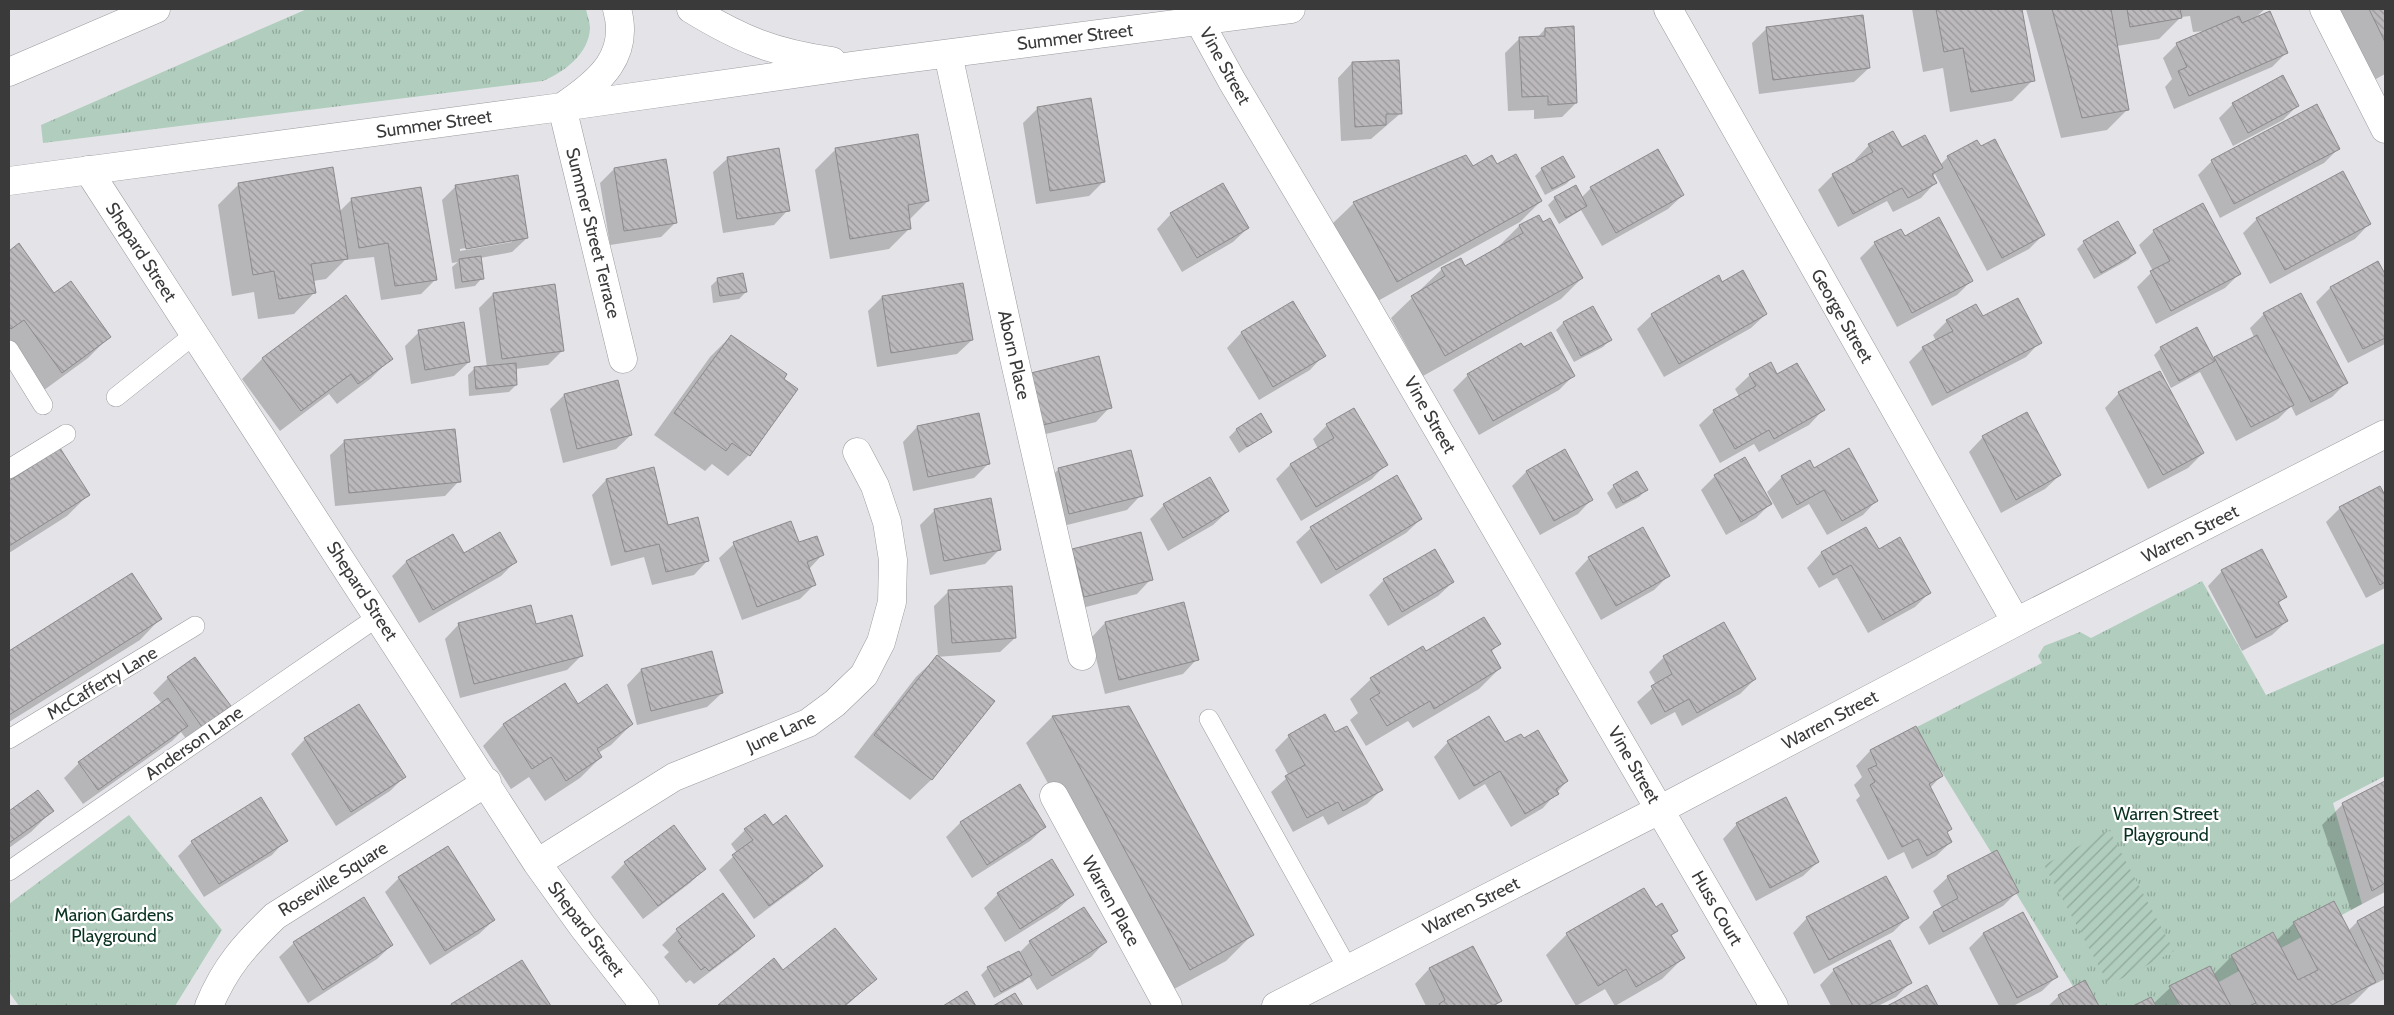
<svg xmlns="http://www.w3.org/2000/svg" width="2394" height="1015" font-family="Cabin,sans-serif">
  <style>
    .park { fill: url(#park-tufts) }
    .garden { fill: url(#garden-furrows) }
    .shadow { fill: #0003; fill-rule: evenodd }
    .building { fill: url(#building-back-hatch); stroke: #8d8a8d }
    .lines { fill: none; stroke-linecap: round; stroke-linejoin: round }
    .lane-casing { stroke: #999a9e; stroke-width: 20 }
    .street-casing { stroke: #999a9e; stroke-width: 29 }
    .secondary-casing { stroke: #999a9e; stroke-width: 29 }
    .lane { stroke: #fff; stroke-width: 19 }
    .street { stroke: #fff; stroke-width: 28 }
    .secondary { stroke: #fff; stroke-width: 28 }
    .labels { text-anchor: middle; stroke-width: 4.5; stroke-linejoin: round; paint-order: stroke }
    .street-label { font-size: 18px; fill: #3a3a3b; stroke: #fff }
    .park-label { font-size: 18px; fill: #083120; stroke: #fff }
  </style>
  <defs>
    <pattern id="park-tufts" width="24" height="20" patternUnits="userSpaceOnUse" patternTransform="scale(1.25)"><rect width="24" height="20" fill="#b0cdbd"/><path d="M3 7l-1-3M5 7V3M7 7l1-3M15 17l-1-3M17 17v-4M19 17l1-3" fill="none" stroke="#90a79b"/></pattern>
    <pattern id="garden-furrows" width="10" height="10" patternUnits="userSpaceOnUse" patternTransform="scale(1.25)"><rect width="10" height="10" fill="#b0cdbd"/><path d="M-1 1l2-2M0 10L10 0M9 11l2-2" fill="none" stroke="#90a79b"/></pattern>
    <pattern id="building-back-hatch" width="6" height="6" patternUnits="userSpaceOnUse" patternTransform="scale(1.25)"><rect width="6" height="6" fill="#bbb9bc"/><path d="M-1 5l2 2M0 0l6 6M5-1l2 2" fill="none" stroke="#99979a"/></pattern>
  </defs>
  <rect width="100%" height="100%" fill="#e4e4e8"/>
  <!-- park -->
  <path class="park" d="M307,9H586C587,15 590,22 590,28C589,54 564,72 543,81L43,143L41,125Z
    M2202,581L2266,695L2385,643V776L2333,803L2362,904L2175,1006H2085L1915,728L2042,663L2038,656L2044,646L2080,632L2091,638Z
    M129,815L222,930L175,1006H19L9,992V904Z"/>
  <!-- garden -->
  <path class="garden" d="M2109,830L2174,951L2109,985L2044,865Z"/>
  <!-- shadow -->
  <path class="shadow" d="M1912,9H2021L2033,80L2012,101L1950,112L1943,68L1923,72Z
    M2026,9H2265L2254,19L2286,53L2272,67L2174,109L2165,87L2172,79L2163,58L2177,44L2207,31L2193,32L2190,16L2181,17L2159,39L2117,46L2128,109L2107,130L2061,138Z
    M2341,9H2385V74L2367,84L2333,16Z
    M1767,28L1869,68L1854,82L1759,94L1752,43Z
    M1545,29L1576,103L1562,117L1534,119V110L1508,111L1505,53L1520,38H1537Z
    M1352,63L1401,113L1371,139L1341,141L1338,78Z
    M2233,104L2298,105L2283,120L2233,146L2219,118Z
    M1037,109L1104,181L1089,196L1036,204L1023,123Z
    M1869,145L1902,149L1940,165L1948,157L2044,234L2029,249L1987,271L1935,174L1932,177L1935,183L1921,198L1893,212L1887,201L1838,227L1818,190L1833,175L1856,163L1855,160Z
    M836,149L928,201L909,220L910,228L889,249L830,259L815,170Z
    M2338,149L2324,163L2220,218L2198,175L2212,161Z
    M1466,157L1472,168L1497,166L1541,201L1520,222L1376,302L1332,224L1353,204Z
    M728,158L788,210L774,225L723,233L713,172Z
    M614,169L676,222L661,237L610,245L600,183Z
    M1542,169L1573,177L1566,184L1545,195L1535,176Z
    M239,184L339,212L351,200L436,279L421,294L381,300L374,257L345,260L326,279L313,281L314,293L294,314L258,319L254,292L232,296L218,205Z
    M456,186L527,238L512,252L480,258L482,278L475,286L455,289L452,267L458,262L452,263L442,200ZM512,240V242L460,251V249Z
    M1591,188L1683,195L1668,209L1602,246L1581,210L1559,224L1548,205L1555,198H1581Z
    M1171,214L1248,228L1233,242L1182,272L1157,229Z
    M1538,216L1582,278L1561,299L1423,376L1391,318L1442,269L1465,267L1498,247L1519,226Z
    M2257,219L2369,224L2355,239L2270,284L2243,233Z
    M1900,230L1904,237L1971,281L1957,295L1897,327L1860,258L1874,244Z
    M2154,231L2239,274L2225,288L2156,324L2137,287L2153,271L2139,245Z
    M2084,242L2135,253L2128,260L2094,279L2077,249Z
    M19,245L54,294L109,337L88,358L40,393L9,349V252Z
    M2377,262L2385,277V344L2348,363L2316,302L2330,288Z
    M718,279L746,292L739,299L713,303L711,286Z
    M1721,283L1766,314L1751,328L1664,377L1637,329L1652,315Z
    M962,284L972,340L957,354L877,367L868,311L882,297Z
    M493,294L563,350L548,365L515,369L516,385L509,392L469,396L468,375L475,368L487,367L479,308Z
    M1293,303L1324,355L1310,370L1259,400L1227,348L1241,333Z
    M1593,308L1610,340L1603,347L1574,362L1556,330L1563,323Z
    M2264,314L2347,382L2332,397L2296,416L2291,406L2278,419L2236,441L2200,372L2171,388L2154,355L2161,348L2213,360L2254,337L2250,328Z
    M1947,321L2040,342L2026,357L1932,406L1909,362L1923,348L1936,341L1933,335Z
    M419,332L469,362L454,376L411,384L405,346Z
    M731,336L749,455L728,476L712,464L705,471L654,435L710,357Z
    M1521,345L1523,349L1574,375L1559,390L1479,435L1453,390L1468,375Z
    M262,359H391L370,379L337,404L329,394L280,431L242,379Z
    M1027,375L1110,407L1096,422L1025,439Z
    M1750,375H1777L1823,410L1809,425L1759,452L1754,444L1720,463L1699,425L1714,411L1739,396L1735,389Z
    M618,382L631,435L616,449L563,463L550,409L564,395Z
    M2119,393L2203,453L2188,468L2148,489L2105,408Z
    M1261,415L1270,431L1239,453L1229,437L1236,430Z
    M1327,425L1386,464L1372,479L1301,521L1276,479L1290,465L1318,449L1313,439Z
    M917,427L989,463L974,478L913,491L903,442Z
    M1983,437L2060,475L2045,489L2001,513L1969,452Z
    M345,441L459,481L445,496L335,506L330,455Z
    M60,450L88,495L67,516L9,553V482Z
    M1809,462L1814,469L1877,500L1863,515L1827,535L1809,504L1782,519L1767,492L1782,477Z
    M1059,469L1141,495L1127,510L1055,528L1044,483Z
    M1526,472L1592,499L1578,514L1540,535L1512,486Z
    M1715,476L1770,504L1756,518L1726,535L1701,490Z
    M606,480L667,526L708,560L694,575L652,585L644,557L611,566L592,495Z
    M1614,486L1646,490L1639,497L1616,509L1607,493Z
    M2380,487L2385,498V588L2366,598L2326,522L2340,508Z
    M1164,505L1228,511L1213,525L1168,551L1150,519Z
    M935,510L1000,549L985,564L930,575L920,525Z
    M1421,519L1406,533L1321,584L1296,542L1311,528Z
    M1866,528L1878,551L1930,592L1915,607L1868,633L1837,578L1819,588L1807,568L1821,553Z
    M453,535L464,554L515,562L501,576L419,623L392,576L406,562Z
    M734,544H798L822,555L809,569L814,585L800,599L742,620L719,558Z
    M1073,550L1151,579L1137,594L1070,611L1058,565Z
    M1434,550L1453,582L1438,596L1388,626L1369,595L1384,580Z
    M1589,558L1669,575L1654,590L1601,620L1575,573Z
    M2222,571L2285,597L2278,604L2287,621L2272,635L2242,651L2208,586Z
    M132,575L160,619L140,640L9,722V652Z
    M949,591L1015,638L1000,652L937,657L993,701L931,780L910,800L854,757L916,677L938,656L934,606Z
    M1183,604L1197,659L1183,674L1105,694L1091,638L1105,623Z
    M459,624L535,625L581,656L567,670L460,698L445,639Z
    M1724,624L1755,679L1740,694L1682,726L1675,712L1651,725L1637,702L1656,685L1649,672L1664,657Z
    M1499,644L1491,652L1500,668L1479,689L1413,728L1408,721L1366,746L1350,720L1358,713L1350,699L1371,679L1426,653Z
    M195,658L229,706L215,721L187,740L181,732L172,741L83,804L64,778L79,763L162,704L153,693L168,678Z
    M641,670L722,693L707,707L637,725L627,685Z
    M564,685L577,706L632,724L611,745L598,753L601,757L580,778L545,801L529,777L511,789L483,746L503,725Z
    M1129,708L1252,935L1226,961L1163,995L1026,743L1052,717Z
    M1916,728L1941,776L1930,788L1951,829L1947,833L1951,842L1936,856L1912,869L1904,852L1888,860L1856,800L1860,796L1854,785L1862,777L1856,766L1870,751Z
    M1335,734L1381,790L1367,804L1328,825L1323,816L1293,832L1271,792L1289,776L1275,750L1289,736Z
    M305,739L404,777L390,791L336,826L291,754Z
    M1448,742L1505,744L1567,781L1543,808L1511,827L1485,784L1459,800L1434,757Z
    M2385,782V892L2351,910L2322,825L2343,804Z
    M1019,786L1045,827L1030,841L972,878L946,837L960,823Z
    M38,792L52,811L31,832L9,848V812Z
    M1737,824L1818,862L1803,876L1756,901L1723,839Z
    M772,827L822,866L807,880L754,919L719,870L737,853L731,844L745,830Z
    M286,840L272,855L204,897L178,856L192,842Z
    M625,863L704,869L690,883L643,919L611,877Z
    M1948,877L2017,892L2003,906L1929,945L1919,927L1933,913L1942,908L1933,891Z
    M399,878L494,920L479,934L430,965L385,892Z
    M998,894L1073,895L1058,909L1005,942L984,908Z
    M723,895L754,935L739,950L694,984L690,980L686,983L664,957L669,952L662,945L677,930Z
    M2385,908V979L2369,987L2354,1002L2347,1006H2135L2150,998L2153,1004L2170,988L2213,975L2232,956L2276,941L2294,923L2348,931L2357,922Z
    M1656,909L1677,931L1671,936L1683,958L1662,979L1615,1006L1605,989L1576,1006L1546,955L1567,934Z
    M2023,913L2056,977L2042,991L2013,1006H1999L1969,948L1983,934Z
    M1807,918H1907L1893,932L1814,974L1793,933Z
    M1030,942H1105L1091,957L1037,990L1029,977L1023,982L994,998L981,975L988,968L1019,953Z
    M294,943L392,945L377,959L308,1003L279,957Z
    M1473,947L1501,1001L1495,1006H1426L1415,984L1429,969Z
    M774,960L783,971L876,978L846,1006H718Z
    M521,961L550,1006H451L452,1005Z
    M1834,970L1911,982L1896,997L1878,1006H1831L1820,985Z
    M2085,982L2097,1006H2048L2059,996Z"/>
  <!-- building -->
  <path class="building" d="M1936,9H2022L2035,81L1971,92L1963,48L1944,52Z
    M2052,9H2111L2129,110L2082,118Z
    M2127,9H2180L2182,18L2130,27Z
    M2369,9H2385V42Z
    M2270,11L2288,53L2189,96L2178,71L2187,67L2176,43L2239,16L2242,23Z
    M1863,15L1870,68L1773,80L1766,27Z
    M1574,26L1577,103L1548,105V96L1522,97L1519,37L1545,36V28Z
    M1399,60L1402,114H1386V125L1355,127L1352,62Z
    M2283,75L2299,106L2248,133L2232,103Z
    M1091,98L1105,182L1050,191L1037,107Z
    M2317,104L2340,149L2234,204L2211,160Z
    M1893,131L1902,147L1925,135L1943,168L1932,174L1937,183L1908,198L1902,188L1853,214L1832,174L1873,152L1868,144Z
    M918,134L929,201L908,205L911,229L850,239L835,148Z
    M1995,139L2045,235L2002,258L1947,156L1977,140L1981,146Z
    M779,148L790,211L737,219L727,157Z
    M1658,149L1684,195L1616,233L1590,187Z
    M1516,154L1542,201L1397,282L1353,202L1466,155L1473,166L1492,155L1497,164Z
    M1563,156L1575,177L1552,189L1541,168Z
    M666,159L677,223L624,231L614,168Z
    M333,167L348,259L311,264L316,293L279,299L274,271L253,275L238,183Z
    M2343,171L2371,224L2285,270L2256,218Z
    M518,175L528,238L466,249L455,185Z
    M1223,183L1249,228L1197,258L1170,213Z
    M1576,185L1587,206L1566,218L1554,197Z
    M421,187L437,280L395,286L388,243L359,248L351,198Z
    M2203,203L2241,274L2171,311L2150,271L2170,261L2153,230Z
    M1539,215L1543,222L1550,218L1583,278L1445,356L1411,296L1445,276L1441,268L1461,258L1465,266L1523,233L1519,225Z
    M1939,217L1973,281L1912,313L1874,242L1901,229L1905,236Z
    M2118,221L2136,253L2101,273L2083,241Z
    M19,243L54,293L71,281L111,337L62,373L24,320L11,329L9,326V251Z
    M481,256L484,279L462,282L459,259Z
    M2378,261L2385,274V338L2363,349L2330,287Z
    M1743,270L1767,314L1679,364L1651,314L1719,275L1722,282Z
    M743,273L747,292L720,296L717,278Z
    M963,283L973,340L891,353L882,296Z
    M555,284L564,351L502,359L493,293Z
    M2301,293L2348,383L2311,402L2263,313Z
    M346,295L393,359L358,384L351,374L301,411L262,358Z
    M2018,298L2042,343L1947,393L1922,347L1953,331L1946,320L1976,304L1983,316Z
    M1293,301L1326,356L1273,387L1241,332Z
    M1593,306L1612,340L1581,356L1563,322Z
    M464,322L470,362L425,370L418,330Z
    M2197,327L2215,361L2179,381L2160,347Z
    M1551,332L1575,376L1493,421L1467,374L1521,343L1524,347Z
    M731,335L787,374L784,379L798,389L750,456L732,443L726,451L674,413Z
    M2257,335L2294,405L2251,427L2214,357Z
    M1099,356L1112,408L1039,426L1027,374Z
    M1771,362L1777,374L1797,363L1825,410L1774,439L1769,430L1735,449L1713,410L1756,386L1749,374Z
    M516,363L517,385L476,389L474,367Z
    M2160,371L2204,453L2163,475L2118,392Z
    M618,380L632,435L577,449L564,394Z
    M1354,408L1388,465L1316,507L1290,464L1334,438L1326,424Z
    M2027,412L2061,475L2016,500L1982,436Z
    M979,413L990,464L928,477L917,426Z
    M1261,413L1272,432L1247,447L1236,429Z
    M455,429L461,482L349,493L344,440Z
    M60,448L90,495L9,546V481Z
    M1849,448L1878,501L1842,521L1824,490L1797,505L1781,476L1810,460L1814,468Z
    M1565,449L1593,500L1554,521L1526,471Z
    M1131,450L1143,496L1069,514L1058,468Z
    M1745,457L1772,504L1741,522L1714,475Z
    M654,467L668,525L698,517L709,561L666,572L659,544L625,552L606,479Z
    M1637,471L1648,490L1623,503L1613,485Z
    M1397,475L1422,519L1336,570L1310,527Z
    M1210,477L1229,511L1183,538L1163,504Z
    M2380,486L2385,495V582L2380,585L2339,507Z
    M991,498L1001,550L944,561L934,509Z
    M791,521L799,542L817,536L824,555L807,562L816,585L757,607L733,542Z
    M1643,527L1670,576L1616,606L1588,557Z
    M1866,527L1879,549L1900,537L1931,593L1883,620L1851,565L1833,575L1821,552Z
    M500,532L517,562L433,610L406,561L453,534L464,553Z
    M1141,532L1153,580L1084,597L1072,549Z
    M1435,549L1454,582L1402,612L1383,579Z
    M2262,549L2287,597L2278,602L2288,621L2256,638L2221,570Z
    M132,573L162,619L9,715V651Z
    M1012,586L1016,638L952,643L948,590Z
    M1184,602L1199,660L1119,680L1105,622Z
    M531,605L536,624L572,615L583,656L474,684L458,623Z
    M1484,617L1501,644L1491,650L1501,668L1434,709L1430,701L1387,726L1370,699L1380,693L1370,678L1423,646L1426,651Z
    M1724,622L1756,679L1697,713L1689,699L1665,712L1651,686L1672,674L1663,656Z
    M712,651L723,693L651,711L641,669Z
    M937,655L995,701L932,780L874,735Z
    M195,657L231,706L202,727L167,677Z
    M565,683L578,704L607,684L633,724L597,749L602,757L566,781L551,757L532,769L503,724Z
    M168,698L188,726L98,790L78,762Z
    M359,704L406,777L351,812L304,738Z
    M1129,706L1254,935L1190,970L1052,716Z
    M1325,714L1335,732L1347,726L1383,790L1343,811L1338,802L1307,818L1285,776L1305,765L1288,735Z
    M1489,716L1505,742L1521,734L1524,738L1538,730L1568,781L1556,789L1559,794L1525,814L1500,771L1474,786L1447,741Z
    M1916,726L1943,776L1929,784L1952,829L1947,832L1952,842L1927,856L1918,839L1902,847L1870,785L1875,782L1868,769L1877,765L1870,750Z
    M2385,781V883L2372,891L2342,803Z
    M1020,784L1046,827L987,865L960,822Z
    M38,790L54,811L9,843V811Z
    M261,797L288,841L219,884L191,841Z
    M1786,797L1819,862L1770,888L1736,823Z
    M765,814L773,825L786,815L823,866L769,906L732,855L753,840L744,829Z
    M674,825L706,869L658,906L624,862Z
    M448,846L495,920L445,951L398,877Z
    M1997,850L2019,892L1943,932L1933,912L1958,898L1947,876Z
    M1052,859L1074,895L1020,929L997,893Z
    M1886,876L1909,918L1829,960L1806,917Z
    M1644,888L1656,907L1662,903L1678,931L1671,935L1685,958L1636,987L1626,969L1598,986L1566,933Z
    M723,893L755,936L709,971L705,967L701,970L678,941L682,937L676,929Z
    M364,897L393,945L323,990L293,942Z
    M2334,901L2376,982L2330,1006H2249L2256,1003L2231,955L2273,932L2298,980L2318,970L2293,922Z
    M2385,906V973L2383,974L2357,921Z
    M1084,907L1107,942L1052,976L1029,941Z
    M2023,912L2058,977L2017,998L1983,933Z
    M835,928L877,979L844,1006L718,1005L774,958L783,970Z
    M1890,940L1912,983L1867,1006H1853L1833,969Z
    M1473,946L1502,1001L1492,1006H1440L1439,1004L1445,1000L1429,968Z
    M1019,951L1032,975L1001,992L987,967Z
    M522,960L551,1006H452L451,1004Z
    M2210,966L2231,1006H2180L2169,986Z
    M2085,980L2099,1006H2064L2058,995Z
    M1927,985L1938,1006H1887Z
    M967,991L976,1006H943Z
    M1015,993L1023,1006H993Z
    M2151,997L2156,1006H2133Z"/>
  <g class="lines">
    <!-- lane casing -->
    <g class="lane-casing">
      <path id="lane" d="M9,350L43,405
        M116,397L195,334
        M9,469L66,434
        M1209,719L1348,969
        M9,739L195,626
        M9,871L379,616"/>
    </g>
    <!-- street casing -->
    <g class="street-casing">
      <path id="street" d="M1668,9L2016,622
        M1199,21L1232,81L1363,301L1774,1006
        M948,54L1014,358L1082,656
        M562,107L623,359
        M88,170L537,863L583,927L645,1006
        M1054,796L1168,1006
        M537,863L674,777L808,723L835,703L864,675L881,642L892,602L893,560L887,522L875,486L857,452
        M209,1006C225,967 245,945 275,916L487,782
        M1276,1006L1661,809L2016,622L2385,434"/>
    </g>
    <!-- secondary casing -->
    <g class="secondary-casing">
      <path id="secondary" d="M691,9C740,39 774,53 832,61
        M2324,9L2385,129
        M9,72L156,9
        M565,105C600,81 630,56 617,9
        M9,181L562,107L858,65L1291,9"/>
    </g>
    <!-- lane -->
    <use href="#lane" class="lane"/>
    <!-- street -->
    <use href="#street" class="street"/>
    <!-- secondary -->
    <use href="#secondary" class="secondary"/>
  </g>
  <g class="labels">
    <!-- street labels -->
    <g class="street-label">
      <text transform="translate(1075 37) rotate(-7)" y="6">Summer Street</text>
      <text transform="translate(1225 66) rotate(61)" y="6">Vine Street</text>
      <text transform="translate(434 124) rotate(-8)" y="6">Summer Street</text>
      <text transform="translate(593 233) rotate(76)" y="6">Summer Street Terrace</text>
      <text transform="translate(141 252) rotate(57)" y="6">Shepard Street</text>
      <text transform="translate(1842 316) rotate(60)" y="6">George Street</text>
      <text transform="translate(1014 355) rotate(77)" y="6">Aborn Place</text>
      <text transform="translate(1430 415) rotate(60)" y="6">Vine Street</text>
      <text transform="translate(2190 534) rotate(-27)" y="6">Warren Street</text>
      <text transform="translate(362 591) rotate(57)" y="6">Shepard Street</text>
      <text transform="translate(102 683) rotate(-31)" y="6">McCafferty Lane</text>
      <text transform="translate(1830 720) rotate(-28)" y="6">Warren Street</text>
      <text transform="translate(781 732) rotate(-25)" y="6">June Lane</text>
      <text transform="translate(194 743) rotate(-35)" y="6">Anderson Lane</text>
      <text transform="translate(1634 765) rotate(60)" y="6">Vine Street</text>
      <text transform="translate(333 879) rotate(-32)" y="6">Roseville Square</text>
      <text transform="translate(1111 901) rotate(61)" y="6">Warren Place</text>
      <text transform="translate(1471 906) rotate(-27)" y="6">Warren Street</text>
      <text transform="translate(1717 908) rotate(60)" y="6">Huss Court</text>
      <text transform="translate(586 929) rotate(53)" y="6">Shepard Street</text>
    </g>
    <!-- park labels -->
    <g class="park-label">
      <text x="2166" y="820">Warren Street<tspan x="2166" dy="21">Playground</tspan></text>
      <text x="114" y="921">Marion Gardens<tspan x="114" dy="21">Playground</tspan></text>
    </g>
  </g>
  <!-- border -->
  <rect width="2394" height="1015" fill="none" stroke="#3a3a3b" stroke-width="20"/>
</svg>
